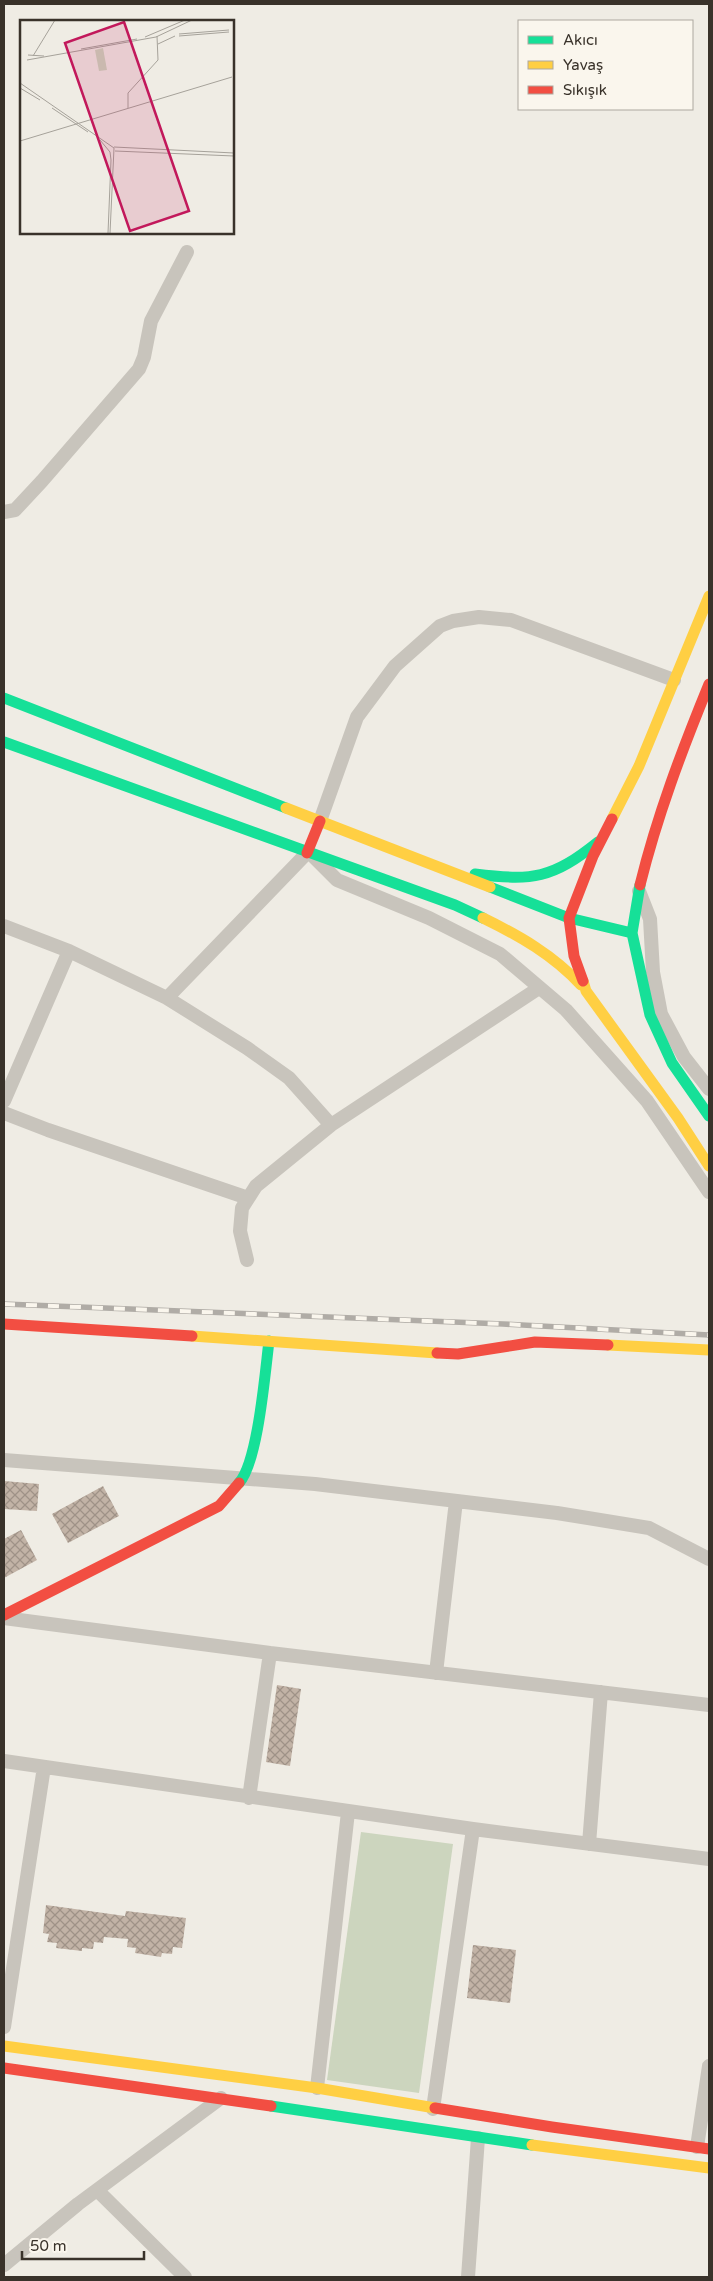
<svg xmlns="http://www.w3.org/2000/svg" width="713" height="2281" font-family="'Varela Round',sans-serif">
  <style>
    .park { fill: #ccd5be }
    .building { fill: url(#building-cross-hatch) }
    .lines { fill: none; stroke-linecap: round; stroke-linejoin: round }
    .street { stroke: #c8c4bc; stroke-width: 14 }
    .fast { stroke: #16e098; stroke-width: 11 }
    .slow { stroke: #ffcf43; stroke-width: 11 }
    .jam { stroke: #f24e42; stroke-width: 11 }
    .rail-casing { stroke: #b0aca6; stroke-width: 5.5 }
    .rail { stroke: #faf6ed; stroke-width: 4; stroke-dasharray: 11; stroke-linecap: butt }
    .inset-road { fill: none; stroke: #a6a29a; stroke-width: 1 }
    .view { fill: #c2185b; fill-opacity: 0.15; stroke: #c2185b; stroke-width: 2.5 }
    .inset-edge { fill: none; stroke: #39322a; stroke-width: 2.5 }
  </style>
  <defs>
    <pattern id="building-cross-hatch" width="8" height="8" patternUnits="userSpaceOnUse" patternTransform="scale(1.25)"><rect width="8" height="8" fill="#c2b3a6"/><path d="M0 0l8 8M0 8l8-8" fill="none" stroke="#9f9287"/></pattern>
  </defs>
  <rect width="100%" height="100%" fill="#efece4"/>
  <!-- park -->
  <path class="park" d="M361,1832L453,1844L419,2093L327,2080Z"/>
  <!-- building -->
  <path class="building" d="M4,1481L39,1484L37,1511L4,1509Z
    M103,1486L119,1516L68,1543L52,1514Z
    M21,1530L37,1560L4,1578V1539Z
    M277,1685L301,1689L290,1766L266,1762Z
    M46,1905L125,1916L126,1911L186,1918L182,1948L173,1947L172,1954L162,1953L161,1957L135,1953L136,1948L127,1947L128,1939L104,1937L103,1943L94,1942L93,1949L82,1948V1951L56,1948L57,1943L47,1942L49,1934L43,1933Z
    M473,1945L516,1950L510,2003L467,1998Z"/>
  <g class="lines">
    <!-- street -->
    <path class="street" d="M4,512L15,510L42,481L139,369L144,357L151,321L187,252
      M320,821L357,717L395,666L440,626L453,621L479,617L511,620L674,680
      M313,856L337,880L429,918L500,954L566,1010L647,1101L709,1192
      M639,891L650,919L653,972L661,1014L684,1057L709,1089
      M4,926L69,951L167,998L247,1048L289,1078L331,1125
      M167,998L307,853
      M4,1101L69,951
      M4,1113L48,1130L248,1198
      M247,1260L240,1231L242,1208L256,1186L331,1125L539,988
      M4,1460L315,1484L557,1513L649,1528L709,1559
      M4,1618L270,1653L709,1705
      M436,1673L456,1501
      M4,1761L473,1829L709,1859
      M249,1798L270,1653
      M589,1844L601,1692
      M4,2027L44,1767
      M317,2088L348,1812
      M433,2109L473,1829
      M697,2147L709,2066
      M97,2190L185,2277
      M4,2265L78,2204L221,2098
      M468,2277L478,2138"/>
    <!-- fast -->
    <path class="fast" d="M4,698L286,808
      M4,742L455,905L483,918
      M475,874C533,881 552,879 598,842
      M640,885L632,933L650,1015L672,1063L709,1116
      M490,887L569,918L632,933
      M239,1483C258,1462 265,1373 269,1341
      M271,2106L532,2145"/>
    <!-- slow -->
    <path class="slow" d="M286,808L490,887
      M612,819L639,766L709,596
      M483,918C520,936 553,955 581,985
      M583,981L586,991L678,1118L709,1166
      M192,1336L437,1353
      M608,1345L709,1350
      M4,2046L317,2088L435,2108
      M532,2145L709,2168"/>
    <!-- jam -->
    <path class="jam" d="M307,853L320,821
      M640,885C657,816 682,750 709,684
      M583,981L574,956L569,918L593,856L612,819
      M4,1324L192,1336
      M437,1353L458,1354L535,1342L608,1345
      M4,1615L219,1506L239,1483
      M4,2068L271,2106
      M435,2108L552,2127L709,2149"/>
    <!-- rail casing -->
    <g class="rail-casing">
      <path id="rail" d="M4,1304L503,1324L709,1335"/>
    </g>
    <!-- rail -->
    <use href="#rail" class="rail"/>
  </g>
  <!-- overview -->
  <g transform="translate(20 20)">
    <rect width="214" height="214" fill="#efece4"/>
    <path d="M83,28L87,50L79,51L75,30Z" fill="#ccd5be"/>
    <path class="inset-road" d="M159,14L209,10M159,16L209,12M125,17L165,0M138,24L155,16M61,29L117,19M8,35L24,36M13,36L35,0M7,40L136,17L172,0M0,63L94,128L90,213M0,68L20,80M32,88L68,112M108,88V73L138,40L137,16M80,120L90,132L91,140L88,213M0,121L212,57M94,127L214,133M95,131L214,136"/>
    <path class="view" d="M104,2L169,191L110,211L45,23Z"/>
    <rect width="214" height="214" class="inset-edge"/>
  </g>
  <!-- border -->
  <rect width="713" height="2281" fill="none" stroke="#39322a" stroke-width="10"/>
  <!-- legend -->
  <rect x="518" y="20" width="175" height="90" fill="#faf6ed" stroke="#ada89f"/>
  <rect x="528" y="36" width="25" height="8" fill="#16e098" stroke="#ada89f"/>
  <text x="563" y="45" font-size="15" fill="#39322a">Akıcı</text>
  <rect x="528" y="61" width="25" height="8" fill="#ffcf43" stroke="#ada89f"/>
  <text x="563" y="70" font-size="15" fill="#39322a">Yavaş</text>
  <rect x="528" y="86" width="25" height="8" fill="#f24e42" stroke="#ada89f"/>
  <text x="563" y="95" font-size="15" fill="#39322a">Sıkışık</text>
  <!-- scale -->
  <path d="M22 2251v8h122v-8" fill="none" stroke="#39322a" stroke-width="2.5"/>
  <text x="30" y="2251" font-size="15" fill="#39322a" stroke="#faf6ed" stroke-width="4" paint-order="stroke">50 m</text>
</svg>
